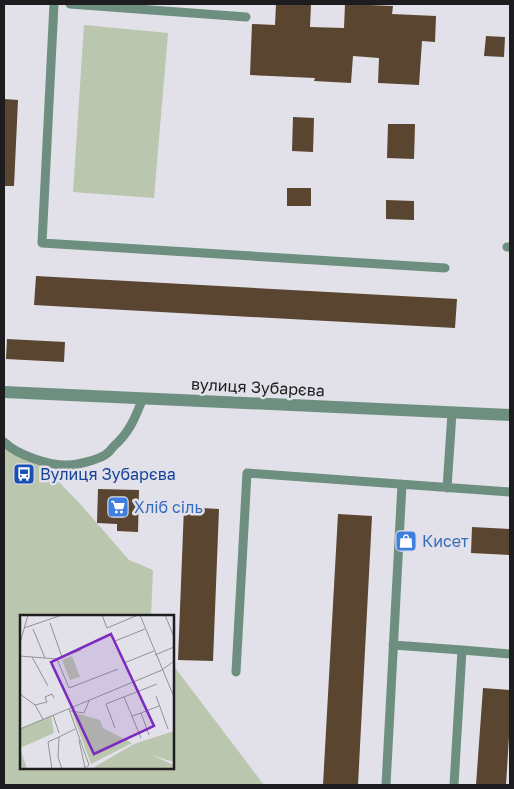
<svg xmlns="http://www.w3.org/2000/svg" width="514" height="789" font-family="'Golos Text',sans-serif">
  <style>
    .green { fill: #bac6ad }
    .building { fill: #594530 }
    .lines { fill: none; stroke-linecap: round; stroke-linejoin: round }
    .service { stroke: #6c8f7f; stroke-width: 9 }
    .tertiary { stroke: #6c8f7f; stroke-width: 12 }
    .labels { text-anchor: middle; stroke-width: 5; stroke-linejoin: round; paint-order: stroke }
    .street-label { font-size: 16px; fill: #1d1d1f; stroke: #e2e0e8 }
    .transit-label { font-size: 16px; fill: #164399; stroke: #e2e0e8; text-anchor: start }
    .shop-label { font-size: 16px; fill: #366cbe; stroke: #e2e0e8; text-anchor: start }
    .inset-road { fill: none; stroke: #939298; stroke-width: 1 }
    .view { fill: #7b2cbf; fill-opacity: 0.15; stroke: #7b2cbf; stroke-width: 2.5 }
    .inset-edge { fill: none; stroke: #1d1d1f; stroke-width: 2.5 }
  </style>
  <rect width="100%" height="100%" fill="#e2e0e8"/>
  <!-- green -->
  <path class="green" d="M84,25L168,33L154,198L73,192Z
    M4,442L40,462L82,506L129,560L153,570L151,616H21V768H172L173,665L264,785H4Z"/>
  <!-- building -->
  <path class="building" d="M276,4H311L310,27L344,28L345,4L393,6L392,14L436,16L435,42L422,41L419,85L378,83L379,58L353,56L351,83L314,81L315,78L250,75L252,24L275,25Z
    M486,36L505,37L504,57L484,56Z
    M4,99L18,100L14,186H4Z
    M293,117L314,118L313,152L292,151Z
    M388,124H415L414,159L387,158Z
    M287,188H311V206H287Z
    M386,200L414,201V220L386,219Z
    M36,276L457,299L455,328L34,305Z
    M7,339L65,342L64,362L6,359Z
    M98,489L139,490L138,532L117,531V524L97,523Z
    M184,507L219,509L213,661L178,660Z
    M338,514L372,516L358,785H323Z
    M472,527L510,529V555L471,553Z
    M483,688L510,690V721L506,785H476Z"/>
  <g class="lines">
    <!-- service -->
    <path class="service" d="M54,4L42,243L445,268
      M70,4L246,17
      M507,247H510
      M4,442C17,455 50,466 68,465C77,465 97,460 105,455C108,453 111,450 113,447C130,432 135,418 143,398
      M447,488L452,413
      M393,645L462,650L454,785
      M462,650L510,654
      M236,672L247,473L510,492
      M386,785L402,484"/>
    <!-- tertiary -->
    <path class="tertiary" d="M4,392L510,415"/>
  </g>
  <!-- icons -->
  <defs>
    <g id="bus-square" transform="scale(1.125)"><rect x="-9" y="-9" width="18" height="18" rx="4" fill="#1a4fb4" stroke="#e2e0e8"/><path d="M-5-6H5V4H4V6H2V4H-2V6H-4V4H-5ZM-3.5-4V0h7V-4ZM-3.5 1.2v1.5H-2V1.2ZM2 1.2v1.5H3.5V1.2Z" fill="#fff"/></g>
    <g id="supermarket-square" transform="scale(1.125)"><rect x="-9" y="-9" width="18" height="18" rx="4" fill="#3f7fe0" stroke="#e2e0e8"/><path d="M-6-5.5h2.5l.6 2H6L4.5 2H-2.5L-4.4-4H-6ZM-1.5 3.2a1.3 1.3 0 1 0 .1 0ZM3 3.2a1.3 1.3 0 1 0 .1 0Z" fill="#fff"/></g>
    <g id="shop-square" transform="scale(1.125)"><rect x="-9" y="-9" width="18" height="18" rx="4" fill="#3f7fe0" stroke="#e2e0e8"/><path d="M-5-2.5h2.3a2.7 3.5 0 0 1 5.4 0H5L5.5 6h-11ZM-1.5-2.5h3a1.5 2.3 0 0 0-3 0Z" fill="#fff"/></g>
  </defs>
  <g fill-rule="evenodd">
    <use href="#bus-square" x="24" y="474"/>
    <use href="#supermarket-square" x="118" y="507"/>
    <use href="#shop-square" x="406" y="541"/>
  </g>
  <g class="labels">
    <!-- street labels -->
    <g class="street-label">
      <text transform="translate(258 387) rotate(3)" y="6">вулиця Зубарєва</text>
    </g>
    <!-- transit labels -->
    <g class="transit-label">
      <text x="40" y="480">Вулиця Зубарєва</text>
    </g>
    <!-- shop labels -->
    <g class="shop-label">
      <text x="134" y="513">Хліб сіль</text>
      <text x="422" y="547">Кисет</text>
    </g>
  </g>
  <!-- overview -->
  <g transform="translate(20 615)">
    <rect width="154" height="154" fill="#e2e0e8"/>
    <path d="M52,41L60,62L50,65L42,45ZM52,97L80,105L83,113L112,128L71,149ZM31,101L34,118L0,133L7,154H0V114ZM154,116V147L131,140L154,150V154H71L114,129Z" fill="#bac6ad"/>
    <path class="inset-road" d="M82,0L87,13L118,0M120,0L154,82M145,0L154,22M30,8L42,42M4,13L42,0M13,14L25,43M95,26L125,14M0,28L8,0M135,40L154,32M0,41L37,44L61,35M12,42L28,71M37,44L49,73L98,54M104,48L134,36M0,79L15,90L23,104M136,81L148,114M104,82L121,123M15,90L27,87L25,82L32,79L34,83M49,94L69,150L65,153L59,125M50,96L64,98L69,86M121,98L139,91M33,100L39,118M112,101L121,98L129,120M95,113L86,89L137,69M0,114L142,55L154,46M32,154L28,127L39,122M42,154L38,142L39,122L55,114"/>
    <path class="view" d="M91,19L134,111L74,139L31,47Z"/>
    <rect width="154" height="154" class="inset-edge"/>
  </g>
  <!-- border -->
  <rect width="514" height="789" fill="none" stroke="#1d1d1f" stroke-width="10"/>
</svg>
